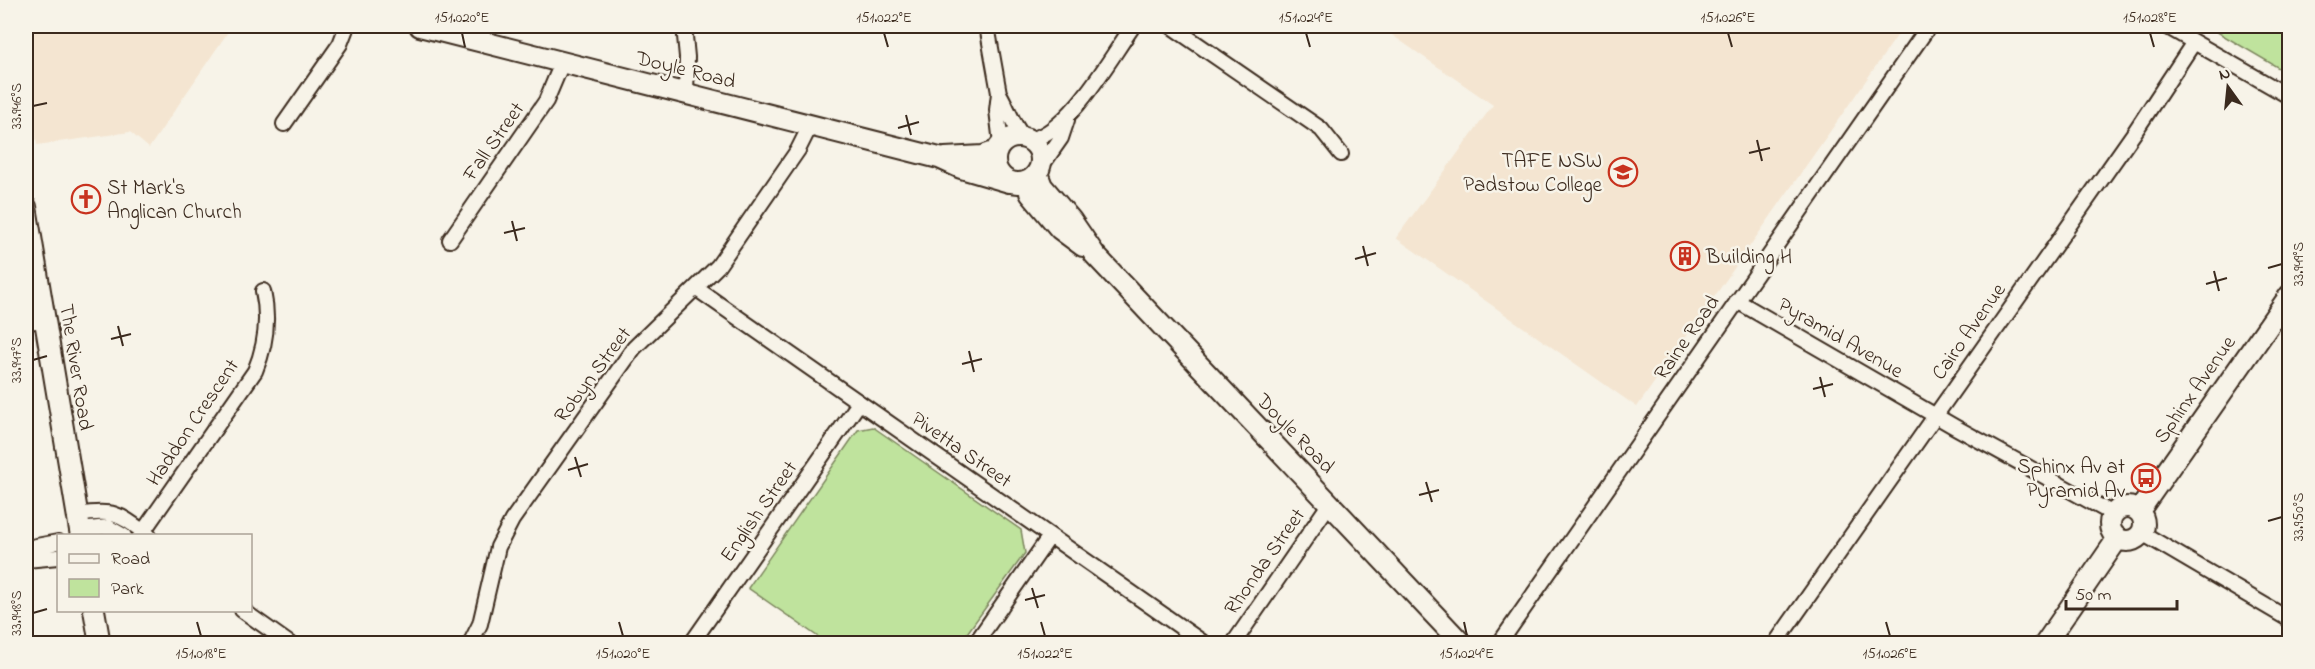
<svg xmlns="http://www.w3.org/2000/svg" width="2315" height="669" font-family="'Indie Flower',sans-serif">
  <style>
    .built { fill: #f4e5d1 }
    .green { fill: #bfe39d; stroke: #7d865e; stroke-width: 1.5 }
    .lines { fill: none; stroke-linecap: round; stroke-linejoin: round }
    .street-casing { stroke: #3b2a1e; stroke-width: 18 }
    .secondary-casing { stroke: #3b2a1e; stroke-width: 24 }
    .street { stroke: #f7f3e8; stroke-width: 14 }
    .secondary { stroke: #f7f3e8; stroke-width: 20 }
    .ticks { fill: none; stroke: #3b2a1e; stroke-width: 2 }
    .labels { text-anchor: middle; stroke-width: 5; stroke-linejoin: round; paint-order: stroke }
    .street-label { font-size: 21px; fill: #3b2a1e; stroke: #f7f3e8 }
    .poi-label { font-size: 21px; fill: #3b2a1e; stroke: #f7f3e8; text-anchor: end }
    .neatline { fill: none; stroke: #3b2a1e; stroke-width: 2 }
    .ticks-label { font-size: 15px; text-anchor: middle; fill: #3b2a1e }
  </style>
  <rect width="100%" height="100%" fill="#f7f3e8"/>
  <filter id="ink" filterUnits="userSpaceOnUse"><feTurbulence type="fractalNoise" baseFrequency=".0167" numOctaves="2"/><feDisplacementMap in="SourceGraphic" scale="12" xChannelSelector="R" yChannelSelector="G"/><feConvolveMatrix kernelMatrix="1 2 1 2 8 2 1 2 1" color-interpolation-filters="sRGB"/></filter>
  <g filter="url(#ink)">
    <!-- built -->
    <path class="built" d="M33,26H232L149,148L130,132L37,145L29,90L28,65Z
      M1379,26H1904L1637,407L1396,238L1493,105Z"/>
    <!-- green -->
    <path class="green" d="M2207,26H2289V74Z
      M873,427L1021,530L1025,553L960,643H827L748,588L858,430Z"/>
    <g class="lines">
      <!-- street casing -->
      <g class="street-casing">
        <path id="street" d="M684,26L687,57L686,94
          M987,26L999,93L997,110L1001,144
          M1171,26L1321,129L1341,154
          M2166,26L2290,97
          M999,93C1008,108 1012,124 1024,138
          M284,124L340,44L347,26
          M1030,140C1070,131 1109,60 1133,26
          M1040,168L1061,138L1067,120
          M450,240L546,101L562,63
          M697,289L1205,644
          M1737,301L1955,427L2113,514
          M26,322L45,320
          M78,515C115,509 119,514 149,536
          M80,530L108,527L124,536
          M2142,533L2290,620
          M140,536L255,371C266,345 269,318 263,291
          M26,548L58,542
          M26,560L58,557
          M242,610L290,644
          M470,644L480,624L498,547L512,520L634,348L718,266L798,150L810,126
          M691,644L859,403
          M975,644L1050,536
          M1233,644L1330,503
          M1499,644L1929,26
          M1775,644L2134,133L2194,42"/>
      </g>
      <!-- secondary casing -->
      <g class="secondary-casing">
        <path id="secondary" d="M420,26L939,158L961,168L1009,182
          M995 160a23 23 0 1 1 46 0a23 23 0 1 1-46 0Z
          M945,158L983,156L997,151
          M1037,173L1042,186L1071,220L1095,255L1462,644
          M1030,193L1060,229L1083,246
          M26,207L81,536
          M2110 524a17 17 0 1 1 34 0a17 17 0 1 1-34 0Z
          M2139,511L2290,295
          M94,610L100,644
          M2045,644L2118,538"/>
      </g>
      <!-- street -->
      <use href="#street" class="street"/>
      <!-- secondary -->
      <use href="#secondary" class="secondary"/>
    </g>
  </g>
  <!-- ticks -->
  <path class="ticks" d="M462,33L465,47M884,33L888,47M1306,33L1310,47M1728,33L1732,47M2150,33L2154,47M33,106L47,103M906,115L911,135M898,128L919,122M1757,140L1762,161M1749,153L1770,148M512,221L517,241M504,233L525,228M1363,246L1368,266M1355,259L1376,253M2268,268L2282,264M2214,271L2219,291M2206,284L2227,278M118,326L123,346M111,339L131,334M969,351L974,372M33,360L47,356M962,364L982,359M1820,377L1825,397M1813,389L1833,384M575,457L581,477M568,470L588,464M1426,482L1432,502M1419,495L1439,490M2268,521L2282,517M1032,588L1038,608M1025,600L1045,595M33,613L47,609M197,622L201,636M619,622L623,636M1041,622L1045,636M1464,622L1467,636M1886,622L1890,636"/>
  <!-- icons -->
  <defs>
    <g id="university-ring" transform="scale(1.5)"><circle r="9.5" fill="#f7f3e8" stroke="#c8321e" stroke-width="1.5"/><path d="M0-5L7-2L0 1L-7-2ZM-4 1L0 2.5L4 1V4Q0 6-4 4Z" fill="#c8321e"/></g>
    <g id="church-ring" transform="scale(1.5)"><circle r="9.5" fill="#f7f3e8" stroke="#c8321e" stroke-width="1.5"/><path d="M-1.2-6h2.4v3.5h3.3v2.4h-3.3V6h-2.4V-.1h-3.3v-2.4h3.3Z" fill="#c8321e"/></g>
    <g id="building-ring" transform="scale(1.5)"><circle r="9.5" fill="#f7f3e8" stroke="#c8321e" stroke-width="1.5"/><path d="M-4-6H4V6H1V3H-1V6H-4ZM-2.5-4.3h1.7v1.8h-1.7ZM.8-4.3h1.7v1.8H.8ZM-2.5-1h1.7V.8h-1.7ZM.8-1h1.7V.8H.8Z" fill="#c8321e"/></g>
    <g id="bus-ring" transform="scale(1.5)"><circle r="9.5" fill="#f7f3e8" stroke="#c8321e" stroke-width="1.5"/><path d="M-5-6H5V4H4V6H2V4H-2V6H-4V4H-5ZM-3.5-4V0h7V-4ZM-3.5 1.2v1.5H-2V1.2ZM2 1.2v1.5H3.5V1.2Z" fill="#c8321e"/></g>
  </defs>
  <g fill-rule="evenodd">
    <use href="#university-ring" x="1623" y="172"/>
    <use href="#church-ring" x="86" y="199"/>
    <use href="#building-ring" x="1685" y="256"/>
    <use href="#bus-ring" x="2146" y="478"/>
  </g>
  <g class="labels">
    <!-- street labels -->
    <g class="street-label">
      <text transform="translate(686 69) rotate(14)" y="7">Doyle Road</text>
      <text transform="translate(493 141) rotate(-55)" y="7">Fall Street</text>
      <text transform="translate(1968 331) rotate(-55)" y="7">Cairo Avenue</text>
      <text transform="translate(1686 337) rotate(-55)" y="7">Raine Road</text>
      <text transform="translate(1841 337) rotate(30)" y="7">Pyramid Avenue</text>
      <text transform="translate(77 367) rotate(81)" y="7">The River Road</text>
      <text transform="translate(592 374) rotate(-53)" y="7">Robyn Street</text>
      <text transform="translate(2194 389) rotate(-55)" y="7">Sphinx Avenue</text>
      <text transform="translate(192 422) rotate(-56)" y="7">Haddon Crescent</text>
      <text transform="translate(1296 433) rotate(46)" y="7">Doyle Road</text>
      <text transform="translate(962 449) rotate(35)" y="7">Pivetta Street</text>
      <text transform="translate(758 511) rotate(-55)" y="7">English Street</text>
      <text transform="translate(1264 561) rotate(-55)" y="7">Rhonda Street</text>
    </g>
    <!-- poi labels -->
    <g class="poi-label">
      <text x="1602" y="167">TAFE NSW<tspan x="1602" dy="24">Padstow College</tspan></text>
      <text x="107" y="194" text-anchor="start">St Mark's<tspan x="107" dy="24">Anglican Church</tspan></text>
      <text x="1706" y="263" text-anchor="start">Building H</text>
      <text x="2125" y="473">Sphinx Av at<tspan x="2125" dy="24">Pyramid Av</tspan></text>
    </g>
  </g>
  <!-- margin -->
  <rect width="2315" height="669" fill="none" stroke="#f7f3e8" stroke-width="66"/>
  <!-- legend -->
  <rect x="57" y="534" width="195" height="78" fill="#f7f3e8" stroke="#aca397" stroke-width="1.5"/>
  <rect x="69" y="554" width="30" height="9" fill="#f7f3e8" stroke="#aca397" stroke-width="1.5"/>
  <text x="111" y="564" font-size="18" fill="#3b2a1e">Road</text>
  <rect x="69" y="579" width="30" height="18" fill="#bfe39d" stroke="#aca397" stroke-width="1.5"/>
  <text x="111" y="594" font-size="18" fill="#3b2a1e">Park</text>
  <!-- north arrow -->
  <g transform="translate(2228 87) rotate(345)" stroke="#f7f3e8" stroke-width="4.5" paint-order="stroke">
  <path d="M0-4.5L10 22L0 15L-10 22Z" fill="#3b2a1e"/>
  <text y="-9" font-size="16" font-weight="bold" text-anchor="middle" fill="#3b2a1e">N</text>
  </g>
  <!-- scale -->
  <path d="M2066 600v9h111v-9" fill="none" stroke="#3b2a1e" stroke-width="3"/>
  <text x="2075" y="600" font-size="18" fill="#3b2a1e" stroke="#f7f3e8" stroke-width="4.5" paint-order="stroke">50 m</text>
  <rect x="33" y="33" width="2249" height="603" class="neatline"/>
  <g class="ticks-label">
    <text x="462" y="22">151.020°E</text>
    <text x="884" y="22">151.022°E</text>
    <text x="1306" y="22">151.024°E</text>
    <text x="1728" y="22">151.026°E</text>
    <text x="2150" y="22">151.028°E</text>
    <text transform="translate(16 106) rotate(-90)" y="5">33.946°S</text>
    <text transform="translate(2298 264) rotate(-90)" y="5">33.949°S</text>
    <text transform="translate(16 360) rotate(-90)" y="5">33.947°S</text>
    <text transform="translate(2298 517) rotate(-90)" y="5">33.950°S</text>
    <text transform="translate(16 613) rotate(-90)" y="5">33.948°S</text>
    <text x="201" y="658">151.018°E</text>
    <text x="623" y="658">151.020°E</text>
    <text x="1045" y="658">151.022°E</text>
    <text x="1467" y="658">151.024°E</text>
    <text x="1890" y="658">151.026°E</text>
  </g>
</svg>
